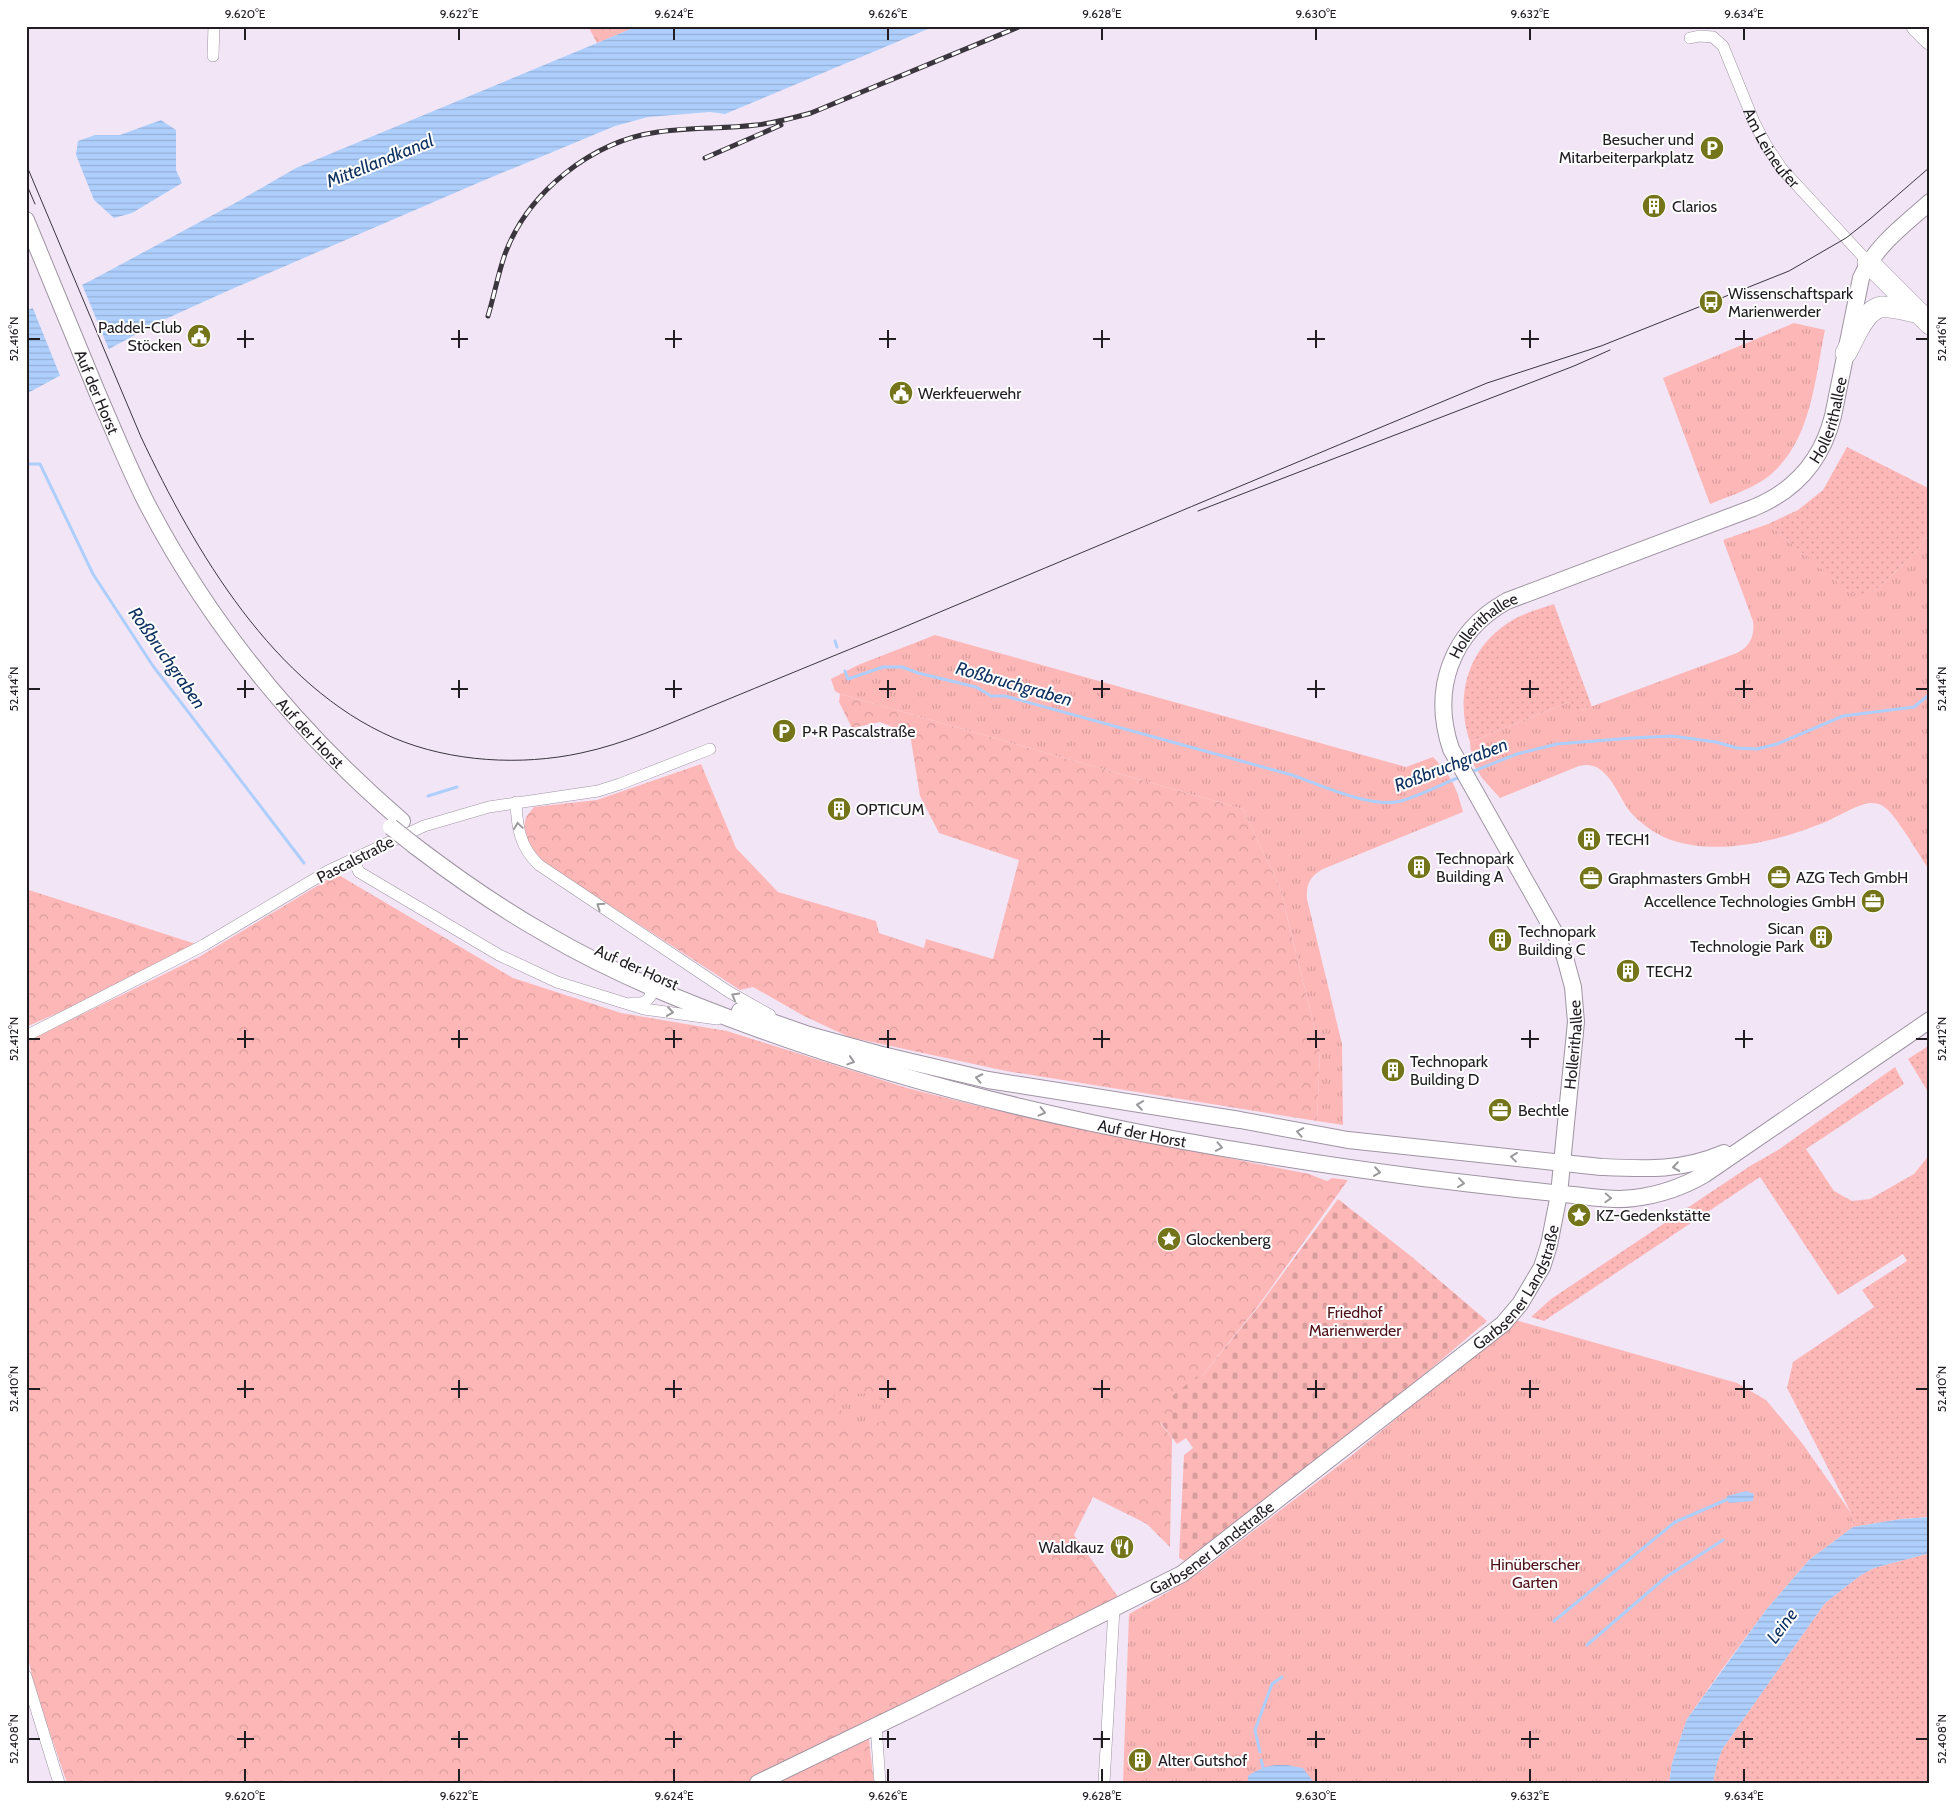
<svg xmlns="http://www.w3.org/2000/svg" width="1956" height="1809" font-family="Cabin,sans-serif">
  <style>
    .grass { fill: url(#grass-dots) }
    .forest { fill: url(#forest-crowns) }
    .cemetery { fill: url(#cemetery-stones) }
    .park { fill: url(#park-tufts) }
    .water { fill: url(#water-rules) }
    .pier { fill: #f2e6f6 }
    .lines { fill: none; stroke-linecap: round; stroke-linejoin: round }
    .stream { stroke: #aecefc; stroke-width: 3 }
    .street-casing { stroke: #9f94a3; stroke-width: 12 }
    .secondary-casing { stroke: #9f94a3; stroke-width: 18 }
    .highway-casing { stroke: #9f94a3; stroke-width: 22 }
    .street { stroke: #fff; stroke-width: 11 }
    .secondary { stroke: #fff; stroke-width: 16 }
    .highway { stroke: #fff; stroke-width: 21 }
    .tram { stroke: #3b363e; stroke-width: 1 }
    .rail-casing { stroke: #3b363e; stroke-width: 5 }
    .rail { stroke: #fff; stroke-width: 3; stroke-dasharray: 9; stroke-linecap: butt }
    .secondary-bridge-casing { stroke: #9f94a3; stroke-width: 18; stroke-linecap: butt }
    .secondary-bridge { stroke: #fff; stroke-width: 16 }
    .oneway { stroke: #9b999c }
    .ticks { fill: none; stroke: #211d23; stroke-width: 2 }
    .labels { text-anchor: middle; stroke-width: 4; stroke-linejoin: round; paint-order: stroke }
    .poi-label { font-size: 16px; fill: #211d23; stroke: #fff; text-anchor: start }
    .street-label { font-size: 16px; fill: #211d23; stroke: #fff }
    .park-label { font-size: 16px; fill: #4f1219; stroke: #fff }
    .water-label { font-size: 18px; font-style: italic; fill: #103261; stroke: #fff }
    .neatline { fill: none; stroke: #211d23; stroke-width: 2 }
    .ticks-label { font-size: 12px; text-anchor: middle; fill: #211d23 }
  </style>
  <defs>
    <pattern id="grass-dots" width="8" height="8" patternUnits="userSpaceOnUse" patternTransform="scale(1.25)"><rect width="8" height="8" fill="#feb7b7"/><path d="M2 2h.1M6 6h.1" fill="none" stroke="#d99d9d" stroke-width="1.8" stroke-linecap="round"/></pattern>
    <pattern id="forest-crowns" width="20" height="18" patternUnits="userSpaceOnUse" patternTransform="scale(1.25)"><rect width="20" height="18" fill="#feb7b7"/><path d="M2 6a3 3 0 1 1 6 0M12 15a3 3 0 1 1 6 0" fill="none" stroke="#d99d9d"/></pattern>
    <pattern id="cemetery-stones" width="16" height="16" patternUnits="userSpaceOnUse" patternTransform="scale(1.25)"><rect width="16" height="16" fill="#feb7b7"/><path d="M2 7V4a2 2 0 0 1 4 0v3zM10 15v-3a2 2 0 0 1 4 0v3z" fill="#d99d9d"/></pattern>
    <pattern id="park-tufts" width="24" height="20" patternUnits="userSpaceOnUse" patternTransform="scale(1.25)"><rect width="24" height="20" fill="#feb7b7"/><path d="M3 7l-1-3M5 7V3M7 7l1-3M15 17l-1-3M17 17v-4M19 17l1-3" fill="none" stroke="#d99d9d"/></pattern>
    <pattern id="water-rules" width="6" height="5" patternUnits="userSpaceOnUse" patternTransform="scale(1.25)"><rect width="6" height="5" fill="#aecefc"/><path d="M0 2.5h6" fill="none" stroke="#95b0d8"/></pattern>
  </defs>
  <rect width="100%" height="100%" fill="#f2e6f6"/>
  <!-- grass -->
  <path class="grass" d="M1847,447L1930,489V530L1916,552L1875,591L1865,595H1857L1847,591L1768,524L1798,510L1823,490Z
    M1554,604L1592,707L1577,711L1572,708L1569,702L1470,742C1454,696 1468,647 1511,621C1524,613 1539,609 1554,604Z
    M1930,1045V1095L1908,1059Z
    M1895,1067L1904,1084L1806,1149L1834,1191L1852,1201L1870,1199L1914,1174L1930,1154V1517L1901,1519L1853,1527L1851,1513L1787,1388L1793,1362L1874,1307L1862,1290L1907,1261L1903,1254L1838,1295L1760,1177L1544,1321L1531,1317L1551,1299L1750,1166L1778,1150Z
    M1930,1553V1783H1713L1717,1763L1723,1748L1825,1603L1861,1575L1874,1568Z"/>
  <!-- forest -->
  <path class="forest" d="M588,26H638L597,43Z
    M840,694L1243,809L1280,888L1320,1050L1317,1121L1006,1071L849,1037L804,1016L753,987L740,990L554,869L533,853L528,840L524,827L526,817L534,807L597,800L701,764L736,848L778,892L876,921L879,933L924,948L926,939L993,959L1019,860L939,833L920,796L910,734L880,722L852,728L839,702Z
    M337,874L513,978L621,1013L727,1031L907,1088L982,1107L1108,1134L1309,1174L1327,1181L1332,1178L1348,1180L1258,1306L1202,1376L1181,1407L1160,1423L1172,1438L1170,1547L1147,1524L1093,1497L1074,1535L1121,1601L867,1723L874,1783H67L34,1686L26,1647V1042L199,957Z
    M26,889L205,947L26,1027Z"/>
  <!-- cemetery -->
  <path class="cemetery" d="M1338,1199L1412,1257L1487,1321L1346,1441L1187,1562L1179,1558L1184,1455L1193,1448L1186,1438L1177,1444L1160,1422L1180,1407L1172,1396L1200,1374L1202,1376L1259,1306Z"/>
  <!-- park -->
  <path class="park" d="M1794,323L1825,330C1814,383 1811,448 1762,481C1746,491 1727,497 1710,504L1663,378Z
    M1768,524L1849,592L1863,595L1875,591L1916,552L1930,530V871C1920,857 1896,814 1883,806C1878,803 1871,802 1865,804C1851,808 1837,817 1823,823C1778,841 1719,856 1671,840C1657,835 1644,826 1633,815C1617,798 1609,758 1579,766L1500,798L1482,778L1472,762L1470,742L1569,702L1574,709L1582,710L1737,653C1750,647 1755,635 1753,621L1723,540Z
    M935,635L1406,767L1433,757C1452,777 1456,786 1463,812L1323,869C1310,876 1306,884 1307,899L1342,1044L1343,1125L1317,1121L1320,1050L1280,888L1243,809L840,694L835,691L831,679L858,665Z
    M1515,1320L1737,1383L1766,1400L1802,1443L1851,1513L1853,1527L1809,1560L1766,1610L1723,1668L1687,1719L1672,1763L1669,1783H1123L1129,1614L1168,1592L1204,1569L1351,1456Z
    M873,1393L890,1409L883,1421L853,1431L833,1395Z"/>
  <!-- water -->
  <path class="water" d="M638,26H935L725,114L710,112L648,117L615,126L480,182L225,292L159,322L26,394V311L90,281L237,202L296,168Z
    M161,120L176,130V170L182,183L132,213L114,218L94,200L76,155L78,141L95,135H120Z
    M1746,1491L1754,1494L1753,1501L1730,1503L1726,1500L1727,1496Z
    M1930,1517V1553L1874,1568L1861,1575L1825,1603L1723,1748L1717,1763L1713,1783H1669L1672,1763L1687,1719L1766,1610L1809,1560L1853,1527L1901,1519Z
    M1275,1765H1287L1303,1768L1312,1780V1783H1248V1776C1257,1770 1264,1767 1275,1765Z"/>
  <!-- pier -->
  <path class="pier" d="M81,282L110,352L61,378L32,306Z"/>
  <g class="lines">
    <!-- stream -->
    <path class="stream" d="M26,464H40L93,574L153,666L304,863
      M835,641L837,647
      M845,671L848,679L883,667H902L918,673L976,687L991,696H1005L1292,775C1321,785 1365,806 1396,802C1411,800 1444,783 1460,777
      M1471,772L1517,754L1557,744L1632,738L1672,736L1716,742L1737,748L1757,749L1777,744L1843,716L1914,707L1930,694
      M428,796L457,787
      M1554,1621L1675,1522L1726,1500
      M1587,1645L1666,1577L1723,1540
      M1260,1752L1255,1730L1272,1684L1282,1677
      M1261,1760L1263,1767"/>
    <!-- street casing -->
    <g class="street-casing">
      <g id="street">
        <path id="s1" d="M1690,38L1699,36L1713,37L1723,46L1754,122L1766,145L1782,169L1868,262"/>
        <path d="M213,56L214,26"/>
        <path d="M516,802C517,828 520,847 539,865L729,992L770,1015"/>
        <path d="M353,859L359,872L499,955L557,982L644,1009L717,1019"/>
        <path d="M632,1003C641,1003 646,1004 651,995L649,987"/>
        <path d="M26,1036L204,945L328,871L424,826L489,807L598,791L620,784L710,749"/>
        <path d="M26,1676L59,1783"/>
        <path d="M876,1725L880,1783"/>
        <path d="M1104,1783L1114,1609"/>
      </g>
    </g>
    <!-- secondary casing -->
    <g class="secondary-casing">
      <g id="secondary">
        <path id="s2" d="M26,220C50,277 73,335 97,392C113,429 128,466 146,502C211,627 296,730 402,821"/>
        <path id="s3" d="M415,846C457,878 500,908 546,934C614,974 689,1004 764,1031C976,1108 1200,1149 1423,1178C1473,1184 1523,1190 1573,1195C1593,1197 1614,1201 1634,1198C1659,1195 1683,1187 1705,1174L1930,1020"/>
        <path d="M740,1011L809,1035L878,1054L988,1080L1240,1120L1348,1140L1601,1167C1646,1169 1682,1171 1724,1153"/>
        <path id="s4" d="M758,1783L911,1709L1182,1574L1503,1324L1520,1304L1542,1267L1549,1245L1559,1194L1576,1022L1573,987L1564,954L1557,937L1451,749C1431,690 1451,632 1507,601L1753,508C1795,491 1822,460 1833,416L1861,278C1875,246 1904,225 1930,202"/>
      </g>
    </g>
    <!-- highway casing -->
    <g class="highway-casing">
      <path id="highway" d="M1917,26L1930,39
        M1868,262L1930,324
        M1846,353C1854,339 1864,310 1881,307C1892,306 1905,310 1916,312"/>
    </g>
    <!-- street -->
    <use href="#street" class="street"/>
    <!-- secondary -->
    <use href="#secondary" class="secondary"/>
    <!-- highway -->
    <use href="#highway" class="highway"/>
    <!-- tram -->
    <path class="tram" d="M26,164L141,437C195,551 273,686 394,738C451,762 521,766 581,753C624,744 666,725 707,708C770,682 833,656 897,630C1093,548 1290,465 1487,383L1601,346L1789,271L1846,238L1870,219L1930,167
      M26,183L35,204
      M1198,511L1574,366L1610,350"/>
    <!-- rail casing -->
    <g class="rail-casing">
      <path id="rail" d="M705,158L781,125
        M488,316C494,296 498,274 505,254C528,192 592,141 658,132C690,127 723,129 756,125C775,123 793,118 811,113L1021,26"/>
    </g>
    <!-- rail -->
    <use href="#rail" class="rail"/>
    <!-- secondary-bridge casing -->
    <g class="secondary-bridge-casing">
      <path id="secondary-bridge" d="M391,827L415,846"/>
    </g>
    <!-- secondary-bridge -->
    <use href="#secondary-bridge" class="secondary-bridge"/>
  </g>
  <!-- one-way arrows -->
  <defs><path id="oneway-chevron" d="M-2-3.5L2.5 0L-2 3.5" fill="none" stroke-width="1.6" stroke-linecap="round" stroke-linejoin="round" transform="scale(1.25)"/></defs>
  <g class="oneway">
    <use href="#oneway-chevron" transform="translate(518 826) rotate(-98)"/>
    <use href="#oneway-chevron" transform="translate(600 906) rotate(-146)"/>
    <use href="#oneway-chevron" transform="translate(735 996) rotate(-150)"/>
    <use href="#oneway-chevron" transform="translate(670 1012) rotate(8)"/>
    <use href="#oneway-chevron" transform="translate(851 1061) rotate(18)"/>
    <use href="#oneway-chevron" transform="translate(979 1078) rotate(-168)"/>
    <use href="#oneway-chevron" transform="translate(1140 1105) rotate(-171)"/>
    <use href="#oneway-chevron" transform="translate(1042 1112) rotate(14)"/>
    <use href="#oneway-chevron" transform="translate(1300 1132) rotate(-169)"/>
    <use href="#oneway-chevron" transform="translate(1219 1147) rotate(11)"/>
    <use href="#oneway-chevron" transform="translate(1514 1157) rotate(-173)"/>
    <use href="#oneway-chevron" transform="translate(1676 1167) rotate(171)"/>
    <use href="#oneway-chevron" transform="translate(1377 1172) rotate(8)"/>
    <use href="#oneway-chevron" transform="translate(1461 1183) rotate(7)"/>
    <use href="#oneway-chevron" transform="translate(1608 1198) rotate(3)"/>
  </g>
  <!-- ticks -->
  <path class="ticks" d="M245,28V40M459,28V40M674,28V40M888,28V40M1102,28V40M1316,28V40M1530,28V40M1744,28V40M245,330V348M459,330V348M674,330V348M888,330V348M1102,330V348M1316,330V348M1530,330V348M1744,330V348M28,339H40M237,339H254M451,339H468M665,339H682M879,339H896M1093,339H1110M1307,339H1325M1521,339H1539M1735,339H1753M1916,339H1928M245,680V698M459,680V698M674,680V698M888,680V698M1102,680V698M1316,680V698M1530,680V698M1744,680V698M28,689H40M237,689H254M451,689H468M665,689H682M879,689H896M1093,689H1110M1307,689H1325M1521,689H1539M1735,689H1753M1916,689H1928M245,1030V1048M459,1030V1048M674,1030V1048M888,1030V1048M1102,1030V1048M1316,1030V1048M1530,1030V1048M1744,1030V1048M28,1039H40M237,1039H254M451,1039H468M665,1039H682M879,1039H896M1093,1039H1110M1307,1039H1325M1521,1039H1539M1735,1039H1753M1916,1039H1928M245,1380V1398M459,1380V1398M674,1380V1398M888,1380V1398M1102,1380V1398M1316,1380V1398M1530,1380V1398M1744,1380V1398M28,1389H40M237,1389H254M451,1389H468M665,1389H682M879,1389H896M1093,1389H1110M1307,1389H1325M1521,1389H1539M1735,1389H1753M1916,1389H1928M245,1731V1748M459,1731V1748M674,1731V1748M888,1731V1748M1102,1731V1748M1316,1731V1748M1530,1731V1748M1744,1731V1748M28,1739H40M237,1739H254M451,1739H468M665,1739H682M879,1739H896M1093,1739H1110M1307,1739H1325M1521,1739H1539M1735,1739H1753M1916,1739H1928M245,1769V1782M459,1769V1782M674,1769V1782M888,1769V1782M1102,1769V1782M1316,1769V1782M1530,1769V1782M1744,1769V1782"/>
  <!-- icons -->
  <defs>
    <g id="parking-disc" transform="scale(1.25)"><circle r="9.5" fill="#74751a" stroke="#fff"/><path d="M-3.5-5.5H1a3.5 3.5 0 0 1 0 7H-1V5.5H-3.5ZM-1-3.4V-.6H.8a1.4 1.4 0 0 0 0-2.8Z" fill="#fff"/></g>
    <g id="building-disc" transform="scale(1.25)"><circle r="9.5" fill="#74751a" stroke="#fff"/><path d="M-4-6H4V6H1V3H-1V6H-4ZM-2.5-4.3h1.7v1.8h-1.7ZM.8-4.3h1.7v1.8H.8ZM-2.5-1h1.7V.8h-1.7ZM.8-1h1.7V.8H.8Z" fill="#fff"/></g>
    <g id="bus-disc" transform="scale(1.25)"><circle r="9.5" fill="#74751a" stroke="#fff"/><path d="M-5-6H5V4H4V6H2V4H-2V6H-4V4H-5ZM-3.5-4V0h7V-4ZM-3.5 1.2v1.5H-2V1.2ZM2 1.2v1.5H3.5V1.2Z" fill="#fff"/></g>
    <g id="civic-disc" transform="scale(1.25)"><circle r="9.5" fill="#74751a" stroke="#fff"/><path d="M-.6-6.5H3V-4.5H.6V-3L4-1V1h2V6H-6V1h2V-1L-.6-3ZM-1.2 2.5V6h2.4V2.5Z" fill="#fff"/></g>
    <g id="office-disc" transform="scale(1.25)"><circle r="9.5" fill="#74751a" stroke="#fff"/><path d="M-6-3h4V-5.5h4V-3h4V5H-6ZM-1-4.5V-3h2v-1.5ZM-6 0V1H6V0Z" fill="#fff"/></g>
    <g id="sight-disc" transform="scale(1.25)"><circle r="9.5" fill="#74751a" stroke="#fff"/><path d="M0-6L1.8-2.2L6-1.7L2.9 1.2L3.7 5.4L0 3.3L-3.7 5.4L-2.9 1.2L-6-1.7L-1.8-2.2Z" fill="#fff"/></g>
    <g id="restaurant-disc" transform="scale(1.25)"><circle r="9.5" fill="#74751a" stroke="#fff"/><path d="M-5-6h1v4h1v-4h1v4h1v-4h1v5L-1.5 .5V6h-2V.5L-5-1ZM5-6V6H3V1.5H1.5Q1.5-4 5-6Z" fill="#fff"/></g>
  </defs>
  <g fill-rule="evenodd">
    <use href="#parking-disc" x="1712" y="148"/>
    <use href="#building-disc" x="1654" y="206"/>
    <use href="#bus-disc" x="1711" y="302"/>
    <use href="#civic-disc" x="199" y="336"/>
    <use href="#civic-disc" x="901" y="393"/>
    <use href="#parking-disc" x="784" y="731"/>
    <use href="#building-disc" x="839" y="809"/>
    <use href="#building-disc" x="1589" y="839"/>
    <use href="#building-disc" x="1419" y="867"/>
    <use href="#office-disc" x="1779" y="877"/>
    <use href="#office-disc" x="1591" y="878"/>
    <use href="#office-disc" x="1873" y="901"/>
    <use href="#building-disc" x="1821" y="937"/>
    <use href="#building-disc" x="1500" y="940"/>
    <use href="#building-disc" x="1628" y="971"/>
    <use href="#building-disc" x="1393" y="1070"/>
    <use href="#office-disc" x="1500" y="1110"/>
    <use href="#sight-disc" x="1579" y="1215"/>
    <use href="#sight-disc" x="1169" y="1239"/>
    <use href="#restaurant-disc" x="1122" y="1547"/>
    <use href="#building-disc" x="1140" y="1760"/>
  </g>
  <g class="labels">
    <!-- poi labels -->
    <g class="poi-label">
      <text x="1694" y="145" text-anchor="end">Besucher und<tspan x="1694" dy="18">Mitarbeiterparkplatz</tspan></text>
      <text x="1672" y="212">Clarios</text>
      <text x="1728" y="299">Wissenschaftspark<tspan x="1728" dy="18">Marienwerder</tspan></text>
      <text x="182" y="333" text-anchor="end">Paddel-Club<tspan x="182" dy="18">Stöcken</tspan></text>
      <text x="918" y="399">Werkfeuerwehr</text>
      <text x="802" y="737">P+R Pascalstraße</text>
      <text x="856" y="815">OPTICUM</text>
      <text x="1606" y="845">TECH1</text>
      <text x="1436" y="864">Technopark<tspan x="1436" dy="18">Building A</tspan></text>
      <text x="1796" y="883">AZG Tech GmbH</text>
      <text x="1608" y="884">Graphmasters GmbH</text>
      <text x="1856" y="907" text-anchor="end">Accellence Technologies GmbH</text>
      <text x="1804" y="934" text-anchor="end">Sican<tspan x="1804" dy="18">Technologie Park</tspan></text>
      <text x="1518" y="937">Technopark<tspan x="1518" dy="18">Building C</tspan></text>
      <text x="1646" y="977">TECH2</text>
      <text x="1410" y="1067">Technopark<tspan x="1410" dy="18">Building D</tspan></text>
      <text x="1518" y="1116">Bechtle</text>
      <text x="1596" y="1221">KZ-Gedenkstätte</text>
      <text x="1186" y="1245">Glockenberg</text>
      <text x="1104" y="1553" text-anchor="end">Waldkauz</text>
      <text x="1158" y="1766">Alter Gutshof</text>
    </g>
    <!-- street labels -->
    <g class="street-label">
      <text dy="6" stroke="none"><textPath href="#s1" startOffset="150">Am Leineufer</textPath></text>
      <text dy="6" stroke="none"><textPath href="#s2" startOffset="186">Auf der Horst</textPath></text>
      <text dy="6" stroke="none"><textPath href="#s4" startOffset="2058">Hollerithallee</textPath></text>
      <text dy="6" stroke="none"><textPath href="#s4" startOffset="1639">Hollerithallee</textPath></text>
      <text dy="6" stroke="none"><textPath href="#s2" startOffset="591">Auf der Horst</textPath></text>
      <text transform="translate(355 859) rotate(-27)" y="6">Pascalstraße</text>
      <text transform="translate(637 967) rotate(24)" y="6">Auf der Horst</text>
      <text dy="6" stroke="none"><textPath href="#s4" startOffset="1174">Hollerithallee</textPath></text>
      <text dy="6" stroke="none"><textPath href="#s3" startOffset="789">Auf der Horst</textPath></text>
      <text dy="6" stroke="none"><textPath href="#s4" startOffset="918">Garbsener Landstraße</textPath></text>
      <text dy="6" stroke="none"><textPath href="#s4" startOffset="512">Garbsener Landstraße</textPath></text>
    </g>
    <!-- park labels -->
    <g class="park-label">
      <text x="1355" y="1318">Friedhof<tspan x="1355" dy="18">Marienwerder</tspan></text>
      <text x="1535" y="1570">Hinüberscher<tspan x="1535" dy="18">Garten</tspan></text>
    </g>
    <!-- water labels -->
    <g class="water-label">
      <text transform="translate(380 161) rotate(-22)" y="6">Mittellandkanal</text>
      <text transform="translate(167 658) rotate(55)" y="6">Roßbruchgraben</text>
      <text transform="translate(1014 684) rotate(16)" y="6">Roßbruchgraben</text>
      <text transform="translate(1451 765) rotate(-21)" y="6">Roßbruchgraben</text>
      <text transform="translate(1782 1626) rotate(-53)" y="6">Leine</text>
    </g>
  </g>
  <!-- border -->
  <rect width="1956" height="1809" fill="none" stroke="#ffffff" stroke-width="55"/>
  <rect x="28" y="28" width="1900" height="1754" class="neatline"/>
  <g class="ticks-label">
    <text x="245" y="18">9.620°E</text>
    <text x="459" y="18">9.622°E</text>
    <text x="674" y="18">9.624°E</text>
    <text x="888" y="18">9.626°E</text>
    <text x="1102" y="18">9.628°E</text>
    <text x="1316" y="18">9.630°E</text>
    <text x="1530" y="18">9.632°E</text>
    <text x="1744" y="18">9.634°E</text>
    <text transform="translate(14 339) rotate(-90)" y="4">52.416°N</text>
    <text transform="translate(1942 339) rotate(-90)" y="4">52.416°N</text>
    <text transform="translate(14 689) rotate(-90)" y="4">52.414°N</text>
    <text transform="translate(1942 689) rotate(-90)" y="4">52.414°N</text>
    <text transform="translate(14 1039) rotate(-90)" y="4">52.412°N</text>
    <text transform="translate(1942 1039) rotate(-90)" y="4">52.412°N</text>
    <text transform="translate(14 1389) rotate(-90)" y="4">52.410°N</text>
    <text transform="translate(1942 1389) rotate(-90)" y="4">52.410°N</text>
    <text transform="translate(14 1739) rotate(-90)" y="4">52.408°N</text>
    <text transform="translate(1942 1739) rotate(-90)" y="4">52.408°N</text>
    <text x="245" y="1800">9.620°E</text>
    <text x="459" y="1800">9.622°E</text>
    <text x="674" y="1800">9.624°E</text>
    <text x="888" y="1800">9.626°E</text>
    <text x="1102" y="1800">9.628°E</text>
    <text x="1316" y="1800">9.630°E</text>
    <text x="1530" y="1800">9.632°E</text>
    <text x="1744" y="1800">9.634°E</text>
  </g>
</svg>
